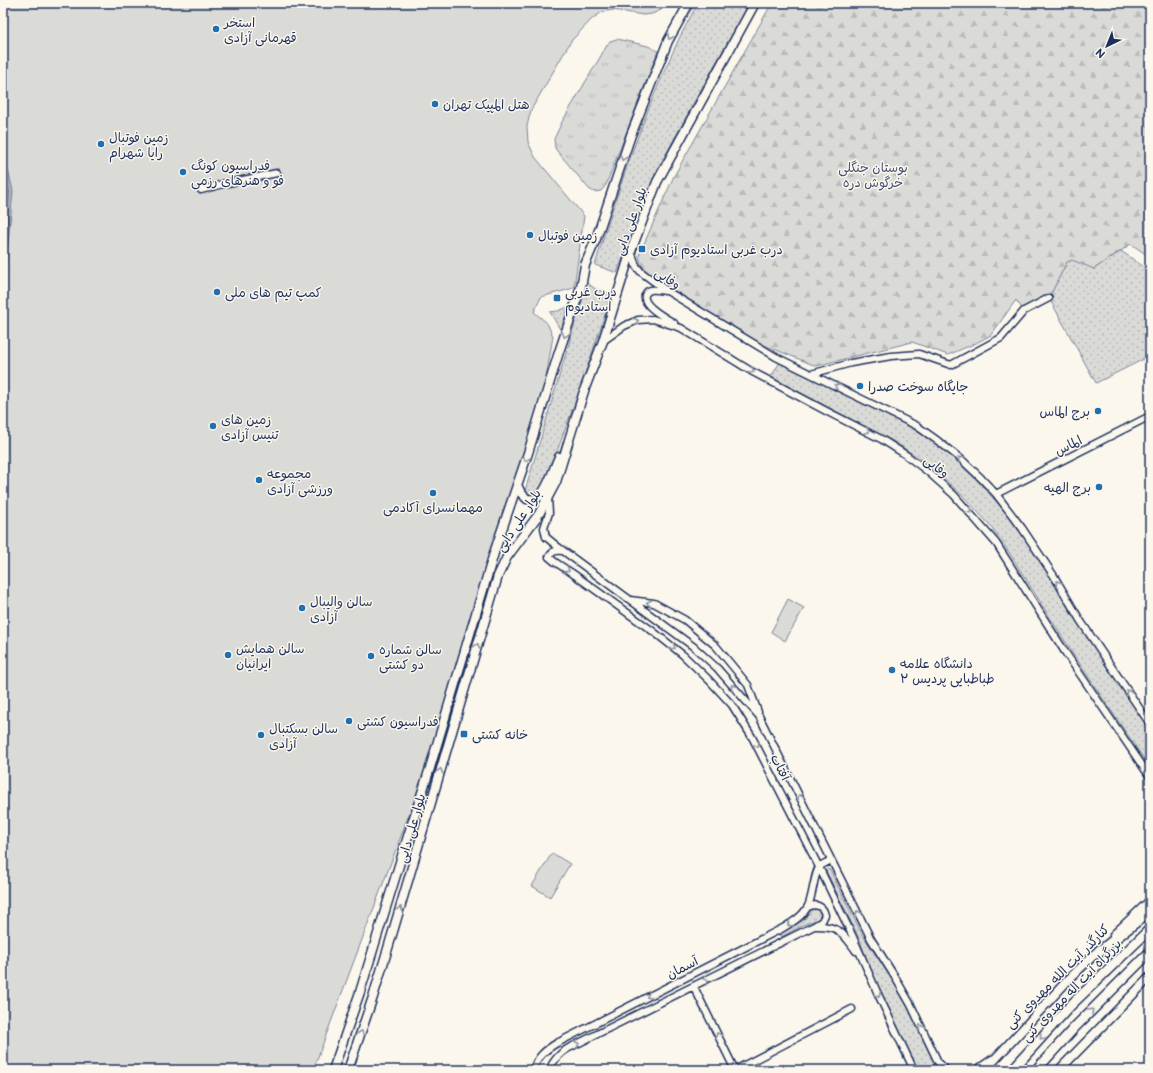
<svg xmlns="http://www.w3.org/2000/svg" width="1153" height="1073" font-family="'Balsamiq Sans','Playpen Sans Arabic',sans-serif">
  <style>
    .grass { fill: url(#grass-tufts); stroke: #7a849a }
    .forest { fill: url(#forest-firs); stroke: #7a849a }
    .park { fill: url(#park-dots); stroke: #7a849a }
    .pitch { fill: #dadad7; stroke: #7a849a }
    .water { fill: #afb3bb; stroke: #747e96 }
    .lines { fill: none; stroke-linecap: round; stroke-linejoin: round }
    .shore { stroke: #566483; stroke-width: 1 }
    .minor-casing { stroke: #1b2f5e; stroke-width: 9 }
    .major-casing { stroke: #1b2f5e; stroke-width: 11 }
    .highway-casing { stroke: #1b2f5e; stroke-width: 12 }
    .minor { stroke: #fbf7ec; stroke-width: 6 }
    .major { stroke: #fbf7ec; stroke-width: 8 }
    .highway { stroke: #fbf7ec; stroke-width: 9 }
    .oneway { stroke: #8b93a5 }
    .poi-dot { fill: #1f6fb2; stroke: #fbf7ec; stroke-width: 1.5 }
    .labels { text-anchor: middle; stroke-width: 3; stroke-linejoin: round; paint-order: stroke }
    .poi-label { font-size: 13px; fill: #1b2f5e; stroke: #fbf7ec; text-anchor: start }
    .park-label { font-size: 13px; fill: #415176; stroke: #fbf7ec }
    .street-label { font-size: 13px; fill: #1b2f5e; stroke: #fbf7ec }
  </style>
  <defs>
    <pattern id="grass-tufts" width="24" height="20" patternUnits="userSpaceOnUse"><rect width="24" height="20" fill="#dadad7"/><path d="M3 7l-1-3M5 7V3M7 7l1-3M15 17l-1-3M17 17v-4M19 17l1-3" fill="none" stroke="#babbbb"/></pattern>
    <pattern id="forest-firs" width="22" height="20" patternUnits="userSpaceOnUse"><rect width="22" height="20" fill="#dadad7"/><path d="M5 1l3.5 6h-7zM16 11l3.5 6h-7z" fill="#babbbb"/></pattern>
    <pattern id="park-dots" width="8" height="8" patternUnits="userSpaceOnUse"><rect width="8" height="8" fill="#dadad7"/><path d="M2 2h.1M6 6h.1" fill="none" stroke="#babbbb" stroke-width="1.8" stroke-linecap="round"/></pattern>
  </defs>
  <rect width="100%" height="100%" fill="#fbf7ec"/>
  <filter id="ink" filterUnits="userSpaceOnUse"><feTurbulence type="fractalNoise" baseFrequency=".025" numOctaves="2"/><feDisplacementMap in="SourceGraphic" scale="8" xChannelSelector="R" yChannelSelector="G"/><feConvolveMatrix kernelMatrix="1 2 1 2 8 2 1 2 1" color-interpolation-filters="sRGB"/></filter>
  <g filter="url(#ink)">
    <!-- grass -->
    <path class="grass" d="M617,39L648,46L658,51L606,185L601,191L594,192L589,189L557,151L555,148L554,139L562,122L606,47L610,41Z"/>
    <!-- forest -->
    <path class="forest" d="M772,3H1150V257L1131,244L1094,269L1067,262L1049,298L1024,311L1016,300L991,335L976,343L948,355L912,342L816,366L759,343L651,276L641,265L639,255L674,176Z"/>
    <!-- park -->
    <path class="park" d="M698,3H750L699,93L657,171L617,273L595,265C618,190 643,115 677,43C683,30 691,16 698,3Z
      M1121,251L1150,271V356L1096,383L1049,298L1067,262L1072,260L1094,269Z
      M587,283L597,290L612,294C596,341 581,388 563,435C556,454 548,479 535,495L529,494L525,491Z
      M568,307L561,331L550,312L558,311Z
      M780,362L908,426L935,443L952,457L979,482L1007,514L1036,554L1070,611L1150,730V768L1073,654L1003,543L990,525L962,495L939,474L922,460L893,441L771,377Z
      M828,869L830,870L862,934L903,996L939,1070H917L880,995L859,938L826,871Z
      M813,909H815L819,911L821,915L819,919L805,924L781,937L779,934L802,921L811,910Z"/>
    <!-- pitch -->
    <path class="pitch" d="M3,3H669L661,10L652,14L643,15L613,10L602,12L592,19L571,41L531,110L527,126L528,142L535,157L584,216L574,288L541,297L534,312L547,323L553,336L542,403L425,772L313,1070H3Z
      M788,599L804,608L785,641L771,632Z
      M552,853L570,864L550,897L532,886Z"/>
    <!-- water -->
    <path class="water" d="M3,148L13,191L3,297Z"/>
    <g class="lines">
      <!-- shore -->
      <path class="shore" d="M3,165L9,192L3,250"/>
      <!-- minor casing -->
      <g class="minor-casing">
        <path id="minor" d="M201,190L223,184L277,173
          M631,251L636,266L641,272L667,291L776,357L917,426L938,441L961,459L981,478L996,494L1022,528L1054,576L1080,620L1150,724
          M665,291C658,290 648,287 645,295C642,306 666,318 674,323
          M603,341L624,326L638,320L653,319L681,328L751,371L826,411L881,439L906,455L927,471L954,495L996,543L1065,652L1150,777
          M811,374L851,363L891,356L919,354L951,365L1001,338L1024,311L1049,298
          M996,494L1150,416
          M548,498L549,513L544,528L546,537L558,547L694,647L717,668L759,716L871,939L895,977L911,1005L938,1062L946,1070
          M563,551C556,550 552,551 549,557L555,562L572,573L654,632L683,655L709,680L732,705L752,737L819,867L852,935L877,992L914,1070
          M630,600L654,603L685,620L716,646L748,685L758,712
          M814,926C839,925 843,933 856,951
          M694,987L735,1070
          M533,1070C537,1057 545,1050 557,1043L783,928C793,922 803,916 808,906C813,896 814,872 820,866C823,864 828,862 831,860
          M549,1070C553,1061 559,1054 567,1049L814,926L822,921L825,915C823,906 816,903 808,907
          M735,1070L852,1009
          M976,1070L992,1059"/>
      </g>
      <!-- major casing -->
      <g class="major-casing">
        <path id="major" d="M517,485L521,493L527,499C530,499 534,500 537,498C547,493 554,467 559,457
          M1114,935L1150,901
          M333,1070L360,992L408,836L430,768L494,553L528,453L559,352L581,287L585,265L596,239L631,135L668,41L689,3
          M348,1070L373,997L389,945L498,576L507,557L539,514L556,482L585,388L603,341L631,251L657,182L755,3
          M985,1070L1068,980L1100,949
          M1059,1070L1150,977"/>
      </g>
      <!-- highway casing -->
      <g class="highway-casing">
        <path id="highway" d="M1096,954L1150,911
          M1012,1070L1070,1006L1150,929
          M1036,1070L1075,1027L1150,952"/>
      </g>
      <!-- minor -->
      <use href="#minor" class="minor"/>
      <!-- major -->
      <use href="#major" class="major"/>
      <!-- highway -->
      <use href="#highway" class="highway"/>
    </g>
    <!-- one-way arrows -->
    <defs><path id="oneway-chevron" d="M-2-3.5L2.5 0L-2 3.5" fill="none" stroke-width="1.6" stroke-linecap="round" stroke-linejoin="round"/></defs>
    <g class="oneway">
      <use href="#oneway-chevron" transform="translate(670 37) rotate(117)"/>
      <use href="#oneway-chevron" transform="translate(623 158) rotate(108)"/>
      <use href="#oneway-chevron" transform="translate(636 321) rotate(-16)"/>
      <use href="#oneway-chevron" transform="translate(565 335) rotate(109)"/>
      <use href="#oneway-chevron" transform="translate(752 371) rotate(30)"/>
      <use href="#oneway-chevron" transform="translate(837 386) rotate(-154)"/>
      <use href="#oneway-chevron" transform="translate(867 431) rotate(27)"/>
      <use href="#oneway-chevron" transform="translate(526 459) rotate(109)"/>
      <use href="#oneway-chevron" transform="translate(960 459) rotate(-139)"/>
      <use href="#oneway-chevron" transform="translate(969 511) rotate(47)"/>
      <use href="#oneway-chevron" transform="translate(567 570) rotate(32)"/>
      <use href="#oneway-chevron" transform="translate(1058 583) rotate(-121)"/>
      <use href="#oneway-chevron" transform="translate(649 603) rotate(-168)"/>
      <use href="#oneway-chevron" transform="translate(477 646) rotate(-73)"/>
      <use href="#oneway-chevron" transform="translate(673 647) rotate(38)"/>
      <use href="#oneway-chevron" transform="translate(733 687) rotate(-132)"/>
      <use href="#oneway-chevron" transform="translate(1128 692) rotate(-125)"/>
      <use href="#oneway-chevron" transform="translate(757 745) rotate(63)"/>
      <use href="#oneway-chevron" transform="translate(440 771) rotate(-74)"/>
      <use href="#oneway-chevron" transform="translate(800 797) rotate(-117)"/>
      <use href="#oneway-chevron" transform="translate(400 909) rotate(-74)"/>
      <use href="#oneway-chevron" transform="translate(858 913) rotate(-116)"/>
      <use href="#oneway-chevron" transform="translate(790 924) rotate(147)"/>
      <use href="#oneway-chevron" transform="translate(706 981) rotate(-27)"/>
      <use href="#oneway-chevron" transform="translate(878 995) rotate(65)"/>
      <use href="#oneway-chevron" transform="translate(649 996) rotate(153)"/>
      <use href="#oneway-chevron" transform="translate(1091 1011) rotate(-45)"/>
      <use href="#oneway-chevron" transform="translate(921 1027) rotate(-115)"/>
      <use href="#oneway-chevron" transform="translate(361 1033) rotate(-71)"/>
      <use href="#oneway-chevron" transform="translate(718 1035) rotate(-116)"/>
      <use href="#oneway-chevron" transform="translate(1042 1037) rotate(133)"/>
      <use href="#oneway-chevron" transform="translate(577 1044) rotate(-26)"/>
    </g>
  </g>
  <!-- markers -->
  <g class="poi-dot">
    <circle cx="216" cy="29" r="4"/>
    <circle cx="435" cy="104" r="4"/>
    <circle cx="101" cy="144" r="4"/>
    <circle cx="183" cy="172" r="4"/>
    <circle cx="530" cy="235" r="4"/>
    <rect x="638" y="245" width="8" height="8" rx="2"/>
    <circle cx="217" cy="292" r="4"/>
    <rect x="553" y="294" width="8" height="8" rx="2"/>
    <circle cx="860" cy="386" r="4"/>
    <circle cx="1098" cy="411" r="4"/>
    <circle cx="213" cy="426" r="4"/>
    <circle cx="259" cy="480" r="4"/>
    <circle cx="1099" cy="487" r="4"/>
    <circle cx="433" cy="493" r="4"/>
    <circle cx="302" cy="608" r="4"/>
    <circle cx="228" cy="655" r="4"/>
    <circle cx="371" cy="656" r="4"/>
    <circle cx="892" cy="670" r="4"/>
    <circle cx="349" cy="721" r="4"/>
    <rect x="460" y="730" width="8" height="8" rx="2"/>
    <circle cx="261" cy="735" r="4"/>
  </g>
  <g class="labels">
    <!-- poi labels -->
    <g class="poi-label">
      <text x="224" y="27">استخر<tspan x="224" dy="15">قهرمانی آزادی</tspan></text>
      <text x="443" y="109">هتل المپیک تهران</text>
      <text x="109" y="142">زمین فوتبال<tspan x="109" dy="15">رایا شهرام</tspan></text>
      <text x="191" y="170">فدراسیون کونگ<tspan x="191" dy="15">فو و هنرهای رزمی</tspan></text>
      <text x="538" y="240">زمین فوتبال</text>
      <text x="650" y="254">درب غربی استادیوم آزادی</text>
      <text x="565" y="296">درب غربی<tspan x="565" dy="15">استادیوم</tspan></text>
      <text x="225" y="297">کمپ تیم های ملی</text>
      <text x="868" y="391">جایگاه سوخت صدرا</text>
      <text x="1090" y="416" text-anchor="end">برج الماس</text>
      <text x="221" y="424">زمین های<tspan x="221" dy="15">تنیس آزادی</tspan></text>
      <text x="267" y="478">مجموعه<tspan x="267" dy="15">ورزشی آزادی</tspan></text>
      <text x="1091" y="492" text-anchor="end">برج الهیه</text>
      <text x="433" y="512" text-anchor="middle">مهمانسرای آکادمی</text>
      <text x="310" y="606">سالن والیبال<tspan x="310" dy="15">آزادی</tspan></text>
      <text x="236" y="653">سالن همایش<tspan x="236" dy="15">ایرانیان</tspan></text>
      <text x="379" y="654">سالن شماره<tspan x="379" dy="15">دو کشتی</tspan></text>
      <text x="900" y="668">دانشگاه علامه<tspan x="900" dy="15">طباطبایی پردیس ۲</tspan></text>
      <text x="357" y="726">فدراسیون کشتی</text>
      <text x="269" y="733">سالن بسکتبال<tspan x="269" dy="15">آزادی</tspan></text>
      <text x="472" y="739">خانه کشتی</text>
    </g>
    <!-- park labels -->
    <g class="park-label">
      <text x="873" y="172">بوستان جنگلی<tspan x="873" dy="15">خرگوش دره</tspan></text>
    </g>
    <!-- street labels -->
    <g class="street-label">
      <text transform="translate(630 221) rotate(-70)" y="5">بلوار علی دایی</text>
      <text transform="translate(668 278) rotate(34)" y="5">وفایی</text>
      <text transform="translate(1068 445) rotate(-27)" y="5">الماس</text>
      <text transform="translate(937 466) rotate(39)" y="5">وفایی</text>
      <text transform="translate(518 520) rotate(-57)" y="5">بلوار علی دایی</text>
      <text transform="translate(781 767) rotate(63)" y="5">آفتاب</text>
      <text transform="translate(411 828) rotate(-74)" y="5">بلوار علی دایی</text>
      <text transform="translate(682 967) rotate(-27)" y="5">آسمان</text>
      <text transform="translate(1057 976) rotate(-45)" y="5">کنارگذر آیت الله مهدوی کنی</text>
      <text transform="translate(1071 990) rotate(-46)" y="5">بزرگراه آیت اله مهدوی کنی</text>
    </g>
  </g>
  <!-- margin -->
  <rect width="1153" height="1073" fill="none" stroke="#fbf7ec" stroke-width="16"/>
  <rect x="8" y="8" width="1137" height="1057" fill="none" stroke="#1b2f5e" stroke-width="1.5" filter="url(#ink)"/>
  <!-- north arrow -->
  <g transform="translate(1107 46) rotate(223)" stroke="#fbf7ec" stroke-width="3" paint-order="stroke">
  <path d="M0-3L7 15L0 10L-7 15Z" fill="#1b2f5e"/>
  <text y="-6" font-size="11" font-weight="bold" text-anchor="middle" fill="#1b2f5e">N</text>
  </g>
</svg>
